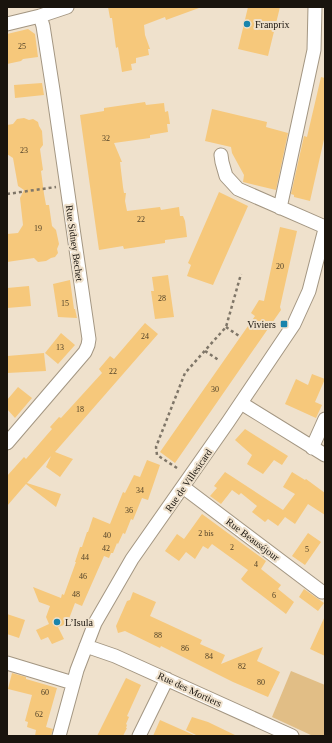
<svg xmlns="http://www.w3.org/2000/svg" width="332" height="743" font-family="Georgia,serif">
  <style>
    .green { fill: #e1be86 }
    .building { fill: #f6c87b }
    .lines { fill: none; stroke-linecap: round; stroke-linejoin: round }
    .minor-casing { stroke: #a39682; stroke-width: 15 }
    .path { stroke: #7f7668; stroke-width: 2.5; stroke-dasharray: 3 3; stroke-linecap: butt }
    .minor { stroke: #fff; stroke-width: 13 }
    .poi-dot { fill: #1884ac; stroke: #efe1cc; stroke-width: 1.5 }
    .labels { text-anchor: middle; stroke-width: 4; stroke-linejoin: round; paint-order: stroke }
    .number-label { font-size: 8px; fill: #504128 }
    .poi-label { font-size: 10px; fill: #19140d; stroke: #efe1cc; text-anchor: start }
    .street-label { font-size: 10px; fill: #19140d; stroke: #efe1cc }
  </style>
  <rect width="100%" height="100%" fill="#efe1cc"/>
  <!-- green -->
  <path class="green" d="M291,671L325,685V736H313L272,717Z"/>
  <!-- building -->
  <path class="building" d="M108,7H198L199,8L166,20L165,17L144,25L145,35L150,49H148L149,55L136,58V63L131,64L132,70L122,72L118,47L116,48L112,18H110Z
    M248,7H280L268,56L238,49Z
    M28,29L35,34L38,57L23,59L21,61L7,64V34Z
    M321,77L325,78V135L310,201L294,197V195L291,194L304,136L307,137Z
    M42,83L44,95L15,98L14,85Z
    M145,102L146,105L164,103L165,112L168,111L170,124H167L168,132L150,135V138L114,143L122,162H120L123,187L124,193H126L125,201L127,211L160,207L161,210L179,207L180,216H183L185,221L187,237L165,240V243L124,249L123,246L99,250L80,115L104,111V108Z
    M212,109L267,122L266,127L288,133L276,190L243,182L244,175L232,153L231,147L205,141Z
    M24,118L29,120L33,119L38,122L39,126L42,131L43,145L40,149L43,170L41,171L44,194L46,205H49L52,226L56,230L59,244L57,249L58,253L55,257L51,258L46,261L38,262L34,258L7,262V234L18,233L23,225L20,198L24,190L18,186L13,158L7,154V125L13,124L17,119Z
    M219,192L248,206L213,285L187,276L191,265L188,263Z
    M280,227L297,231L280,307L281,310L175,463L160,452L255,316L251,313L259,300L264,301Z
    M168,275L174,317L155,319L151,291H154L152,277Z
    M70,280L74,309H75L77,318L58,317L53,284Z
    M29,286L31,306L7,308V288Z
    M145,323L158,334L55,452L73,459L60,477L46,467L51,456L27,483L61,494L56,507L26,484L7,506V476L24,457L26,459L52,429L50,427L59,417L61,418L102,373L99,369L110,356L114,359Z
    M61,333L75,345L58,364L45,353Z
    M44,353L46,371L7,373V356Z
    M312,374L325,379L315,402L322,405L316,418L285,404L296,379L308,385Z
    M18,387L32,398L15,418L7,409V400Z
    M245,429L288,456L282,465L274,460L263,474L247,464L252,455L235,440Z
    M147,460L160,465L148,500L142,498L133,520L131,519L125,534L123,533L118,544L117,543L113,553H111L109,558L104,556L82,606L75,603L67,624L58,627L64,639L52,644L48,637L41,640L36,630L49,624L46,617L50,606L39,602L33,587L61,598L62,594L64,595L76,562H75L80,547H82L87,532H88L93,517L110,524L123,492L125,493L134,475L140,477Z
    M225,472L283,510L295,494L283,487L292,472L305,480L306,479L325,493V515L308,504L295,524L285,517L278,526L268,519L265,522L252,512L257,506L241,493L239,495L232,490L221,504L210,496L217,488L214,486Z
    M202,514L266,561L261,569L281,585L278,589L294,602L286,614L244,582L241,579L248,570L212,544L208,549L203,546L195,559L186,552L179,561L165,551L177,534L184,539Z
    M308,533L321,542L305,565L292,556Z
    M304,589L324,603L318,611L299,597Z
    M133,592L156,602L150,616L202,640L200,644L225,655L221,664L263,647L257,661L280,672L268,697L233,682L161,646L160,648L125,631L118,633L116,626L127,601L130,600Z
    M7,614L25,620L19,638L7,634Z
    M325,616V656L310,649Z
    M12,673L26,677V679L57,688L46,727L53,729L51,736H35L36,730L27,727L28,722L25,721L32,695L8,689Z
    M126,678L141,685L127,716L129,717L126,724L127,725L126,728H127L123,736H97Z
    M192,717L208,722L237,736H198L186,730Z
    M160,720L196,736H153Z"/>
  <g class="lines">
    <!-- minor casing -->
    <g class="minor-casing">
      <path id="minor" d="M7,24L40,16L67,7
        M221,155L222,162L226,176L238,189L325,227
        M280,208L314,50L315,7
        M241,403L325,455
        M7,443L85,352L88,345L89,339L53,90L43,26L40,16
        M312,448L325,419
        M183,487L322,592
        M86,646L115,656L292,736
        M7,663L73,683
        M59,736L77,670L95,623L132,559L228,422L294,324L309,291L325,229
        M139,736L167,679"/>
    </g>
    <!-- path -->
    <path class="path" d="M7,194L56,187
      M226,327L239,336
      M205,351L220,361
      M177,468L157,455L156,447L185,373L226,327L241,274"/>
    <!-- minor -->
    <use href="#minor" class="minor"/>
  </g>
  <!-- markers -->
  <g class="poi-dot">
    <circle cx="247" cy="24" r="4"/>
    <rect x="280" y="320" width="8" height="8" rx="2"/>
    <circle cx="57" cy="622" r="4"/>
  </g>
  <g class="labels">
    <!-- number labels -->
    <g class="number-label">
      <text x="22" y="49">25</text>
      <text x="106" y="141">32</text>
      <text x="24" y="153">23</text>
      <text x="141" y="222">22</text>
      <text x="38" y="231">19</text>
      <text x="280" y="269">20</text>
      <text x="162" y="301">28</text>
      <text x="65" y="306">15</text>
      <text x="145" y="339">24</text>
      <text x="60" y="350">13</text>
      <text x="113" y="374">22</text>
      <text x="215" y="392">30</text>
      <text x="80" y="412">18</text>
      <text x="140" y="493">34</text>
      <text x="129" y="513">36</text>
      <text x="206" y="536">2 bis</text>
      <text x="107" y="538">40</text>
      <text x="232" y="550">2</text>
      <text x="106" y="551">42</text>
      <text x="307" y="552">5</text>
      <text x="85" y="560">44</text>
      <text x="256" y="567">4</text>
      <text x="83" y="579">46</text>
      <text x="76" y="597">48</text>
      <text x="274" y="598">6</text>
      <text x="158" y="638">88</text>
      <text x="185" y="651">86</text>
      <text x="209" y="659">84</text>
      <text x="242" y="669">82</text>
      <text x="261" y="685">80</text>
      <text x="45" y="695">60</text>
      <text x="39" y="717">62</text>
    </g>
    <!-- poi labels -->
    <g class="poi-label">
      <text x="255" y="28">Franprix</text>
      <text x="276" y="328" text-anchor="end">Viviers</text>
      <text x="65" y="626">L’Isula</text>
    </g>
    <!-- street labels -->
    <g class="street-label">
      <text transform="translate(75 243) rotate(82)" y="4">Rue Sidney Bechet</text>
      <text transform="translate(188 480) rotate(-55)" y="4">Rue de Villesicard</text>
      <text transform="translate(253 539) rotate(37)" y="4">Rue Beauséjour</text>
      <text transform="translate(190 689) rotate(25)" y="4">Rue des Mortiers</text>
    </g>
  </g>
  <!-- border -->
  <rect width="332" height="743" fill="none" stroke="#19140d" stroke-width="16"/>
</svg>
